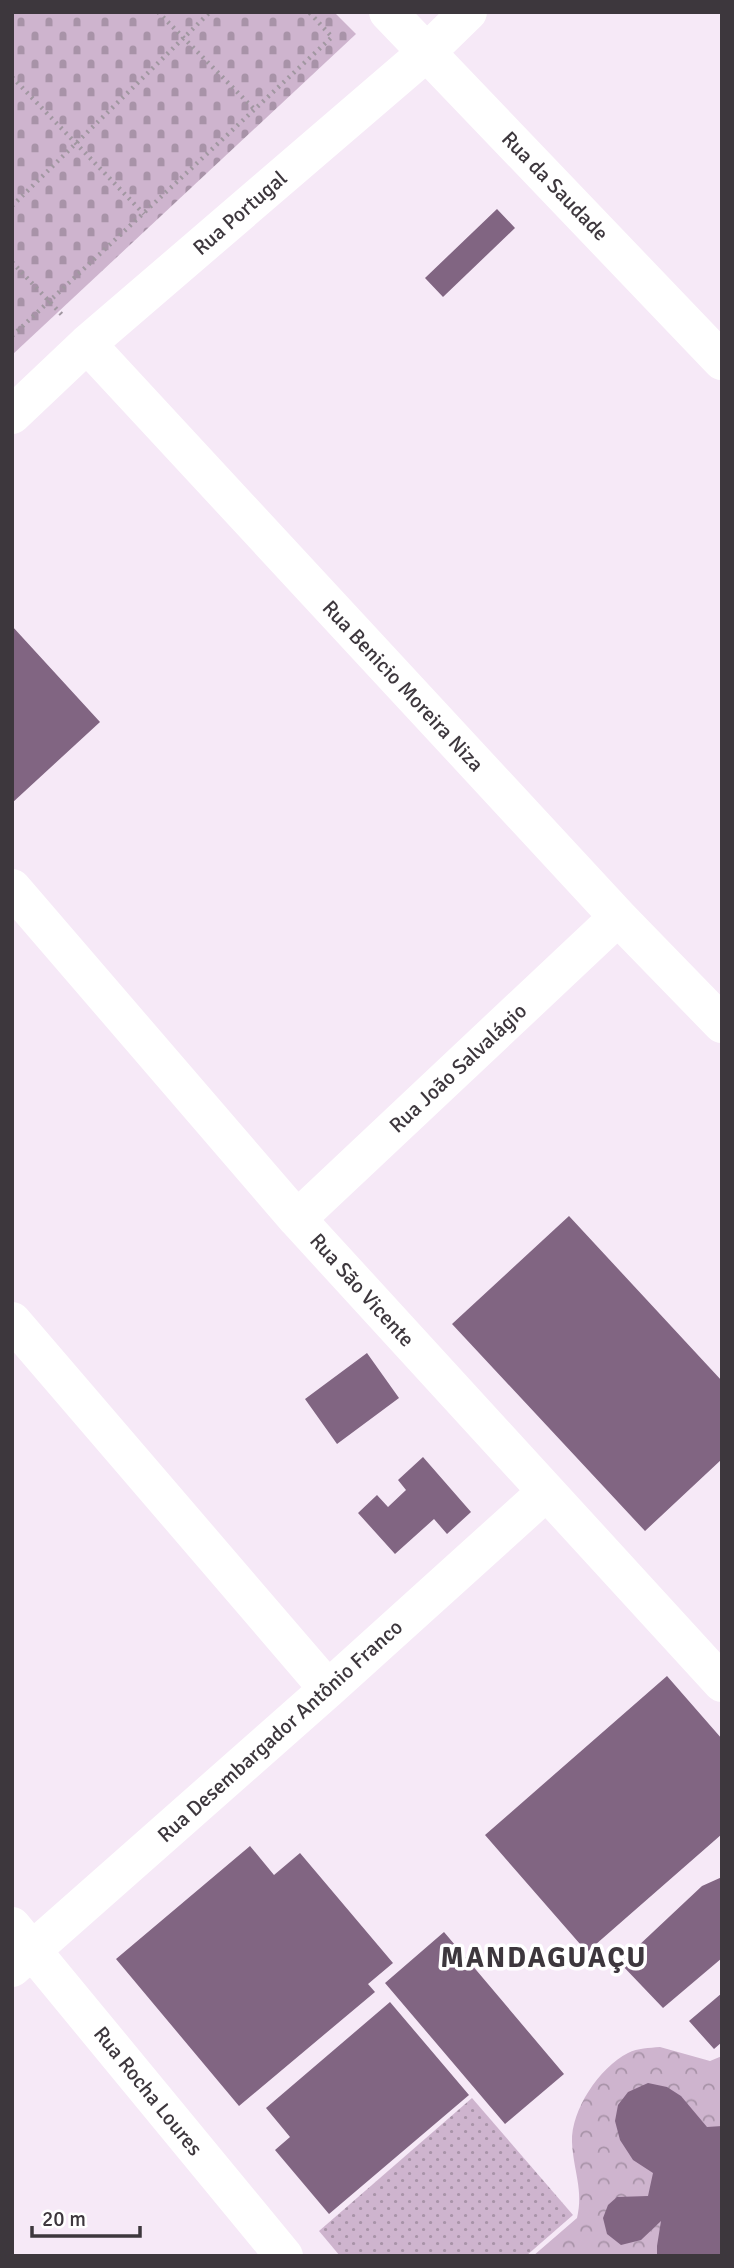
<svg xmlns="http://www.w3.org/2000/svg" width="734" height="2268" font-family="Signika,sans-serif">
  <style>
    .grass { fill: url(#grass-dots) }
    .cemetery { fill: url(#cemetery-stones) }
    .park { fill: url(#park-crowns) }
    .building { fill: #816582 }
    .lines { fill: none; stroke-linecap: round; stroke-linejoin: round }
    .path { stroke: #a197a1; stroke-width: 4.5; stroke-dasharray: 2 5; stroke-linecap: butt }
    .minor { stroke: #fff; stroke-width: 38 }
    .labels { text-anchor: middle; stroke-width: 7; stroke-linejoin: round; paint-order: stroke }
    .street-label { font-size: 21px; fill: #3d373d; stroke: #fff }
    .district-label { font-size: 28px; font-weight: bold; letter-spacing: 2px; fill: #3d373d; stroke: #fff }
  </style>
  <defs>
    <pattern id="grass-dots" width="8" height="8" patternUnits="userSpaceOnUse" patternTransform="scale(1.75)"><rect width="8" height="8" fill="#ceb4ce"/><path d="M2 2h.1M6 6h.1" fill="none" stroke="#a893a8" stroke-width="1.8" stroke-linecap="round"/></pattern>
    <pattern id="cemetery-stones" width="16" height="16" patternUnits="userSpaceOnUse" patternTransform="scale(1.75)"><rect width="16" height="16" fill="#ceb4ce"/><path d="M2 7V4a2 2 0 0 1 4 0v3zM10 15v-3a2 2 0 0 1 4 0v3z" fill="#a893a8"/></pattern>
    <pattern id="park-crowns" width="20" height="18" patternUnits="userSpaceOnUse" patternTransform="scale(1.75)"><rect width="20" height="18" fill="#ceb4ce"/><path d="M2 6a3 3 0 1 1 6 0M12 15a3 3 0 1 1 6 0" fill="none" stroke="#a893a8"/></pattern>
  </defs>
  <rect width="100%" height="100%" fill="#f6e9f7"/>
  <!-- grass -->
  <path class="grass" d="M472,2098L573,2215L526,2256H340L319,2231Z"/>
  <!-- cemetery -->
  <path class="cemetery" d="M12,12H334L356,34L12,355Z"/>
  <!-- park -->
  <path class="park" d="M660,2047L710,2061L722,2056V2256H533L577,2218C584,2191 573,2169 572,2142C571,2110 599,2068 628,2053C638,2048 649,2048 660,2047Z"/>
  <!-- building -->
  <path class="building" d="M497,209L515,228L443,297L425,278Z
    M12,626L100,722L12,803Z
    M569,1216L722,1381V1459L645,1531L452,1324Z
    M367,1353L399,1398L337,1444L305,1399Z
    M423,1457L471,1512L447,1534L434,1519L395,1554L358,1513L377,1495L388,1507L406,1490L398,1480Z
    M667,1676L722,1739V1834L587,1952L485,1835Z
    M250,1846L274,1875L300,1853L393,1963L368,1984L375,1992L239,2106L116,1959Z
    M722,1877V1958L663,2008L620,1963L702,1886Z
    M444,1932L564,2074L505,2124L385,1983Z
    M722,1993V2042L714,2049L689,2021Z
    M390,2002L469,2095L329,2214L275,2150L290,2137L266,2108Z
    M648,2083L667,2087L681,2096L707,2127L722,2126V2256H657V2246L661,2221L641,2240L621,2245L607,2234L603,2218L608,2205L617,2197L648,2196L653,2173L633,2160L620,2140L615,2121L618,2105L628,2092Z"/>
  <g class="lines">
    <!-- path -->
    <path class="path" d="M158,12L256,111
      M12,77L144,214
      M12,206L210,12
      M12,262L64,317
      M12,336L332,37L309,12"/>
    <!-- minor -->
    <path class="minor" d="M388,12L722,361
      M87,344L618,917L722,1024
      M12,415L87,344L427,52L468,12
      M12,888L297,1219L722,1683
      M297,1219L618,917
      M12,1321L328,1689
      M12,1926L284,2256
      M12,1968L328,1689L546,1492"/>
  </g>
  <g class="labels">
    <!-- street labels -->
    <g class="street-label">
      <text transform="translate(555 186) rotate(46)" y="7">Rua da Saudade</text>
      <text transform="translate(240 213) rotate(-41)" y="7">Rua Portugal</text>
      <text transform="translate(403 686) rotate(47)" y="7">Rua Benicio Moreira Niza</text>
      <text transform="translate(458 1068) rotate(-43)" y="7">Rua João Salvalágio</text>
      <text transform="translate(362 1290) rotate(48)" y="7">Rua São Vicente</text>
      <text transform="translate(280 1731) rotate(-42)" y="7">Rua Desembargador Antônio Franco</text>
      <text transform="translate(148 2091) rotate(51)" y="7">Rua Rocha Loures</text>
    </g>
    <!-- district labels -->
    <g class="district-label">
      <text x="544" y="1967">MANDAGUAÇU</text>
    </g>
  </g>
  <!-- border -->
  <rect width="734" height="2268" fill="none" stroke="#3d373d" stroke-width="28"/>
  <!-- scale -->
  <path d="M32 2226v10h108v-10" fill="none" stroke="#3d373d" stroke-width="3.5"/>
  <text x="42" y="2226" font-size="21" fill="#3d373d" stroke="#ffffff" stroke-width="5" paint-order="stroke">20 m</text>
</svg>
